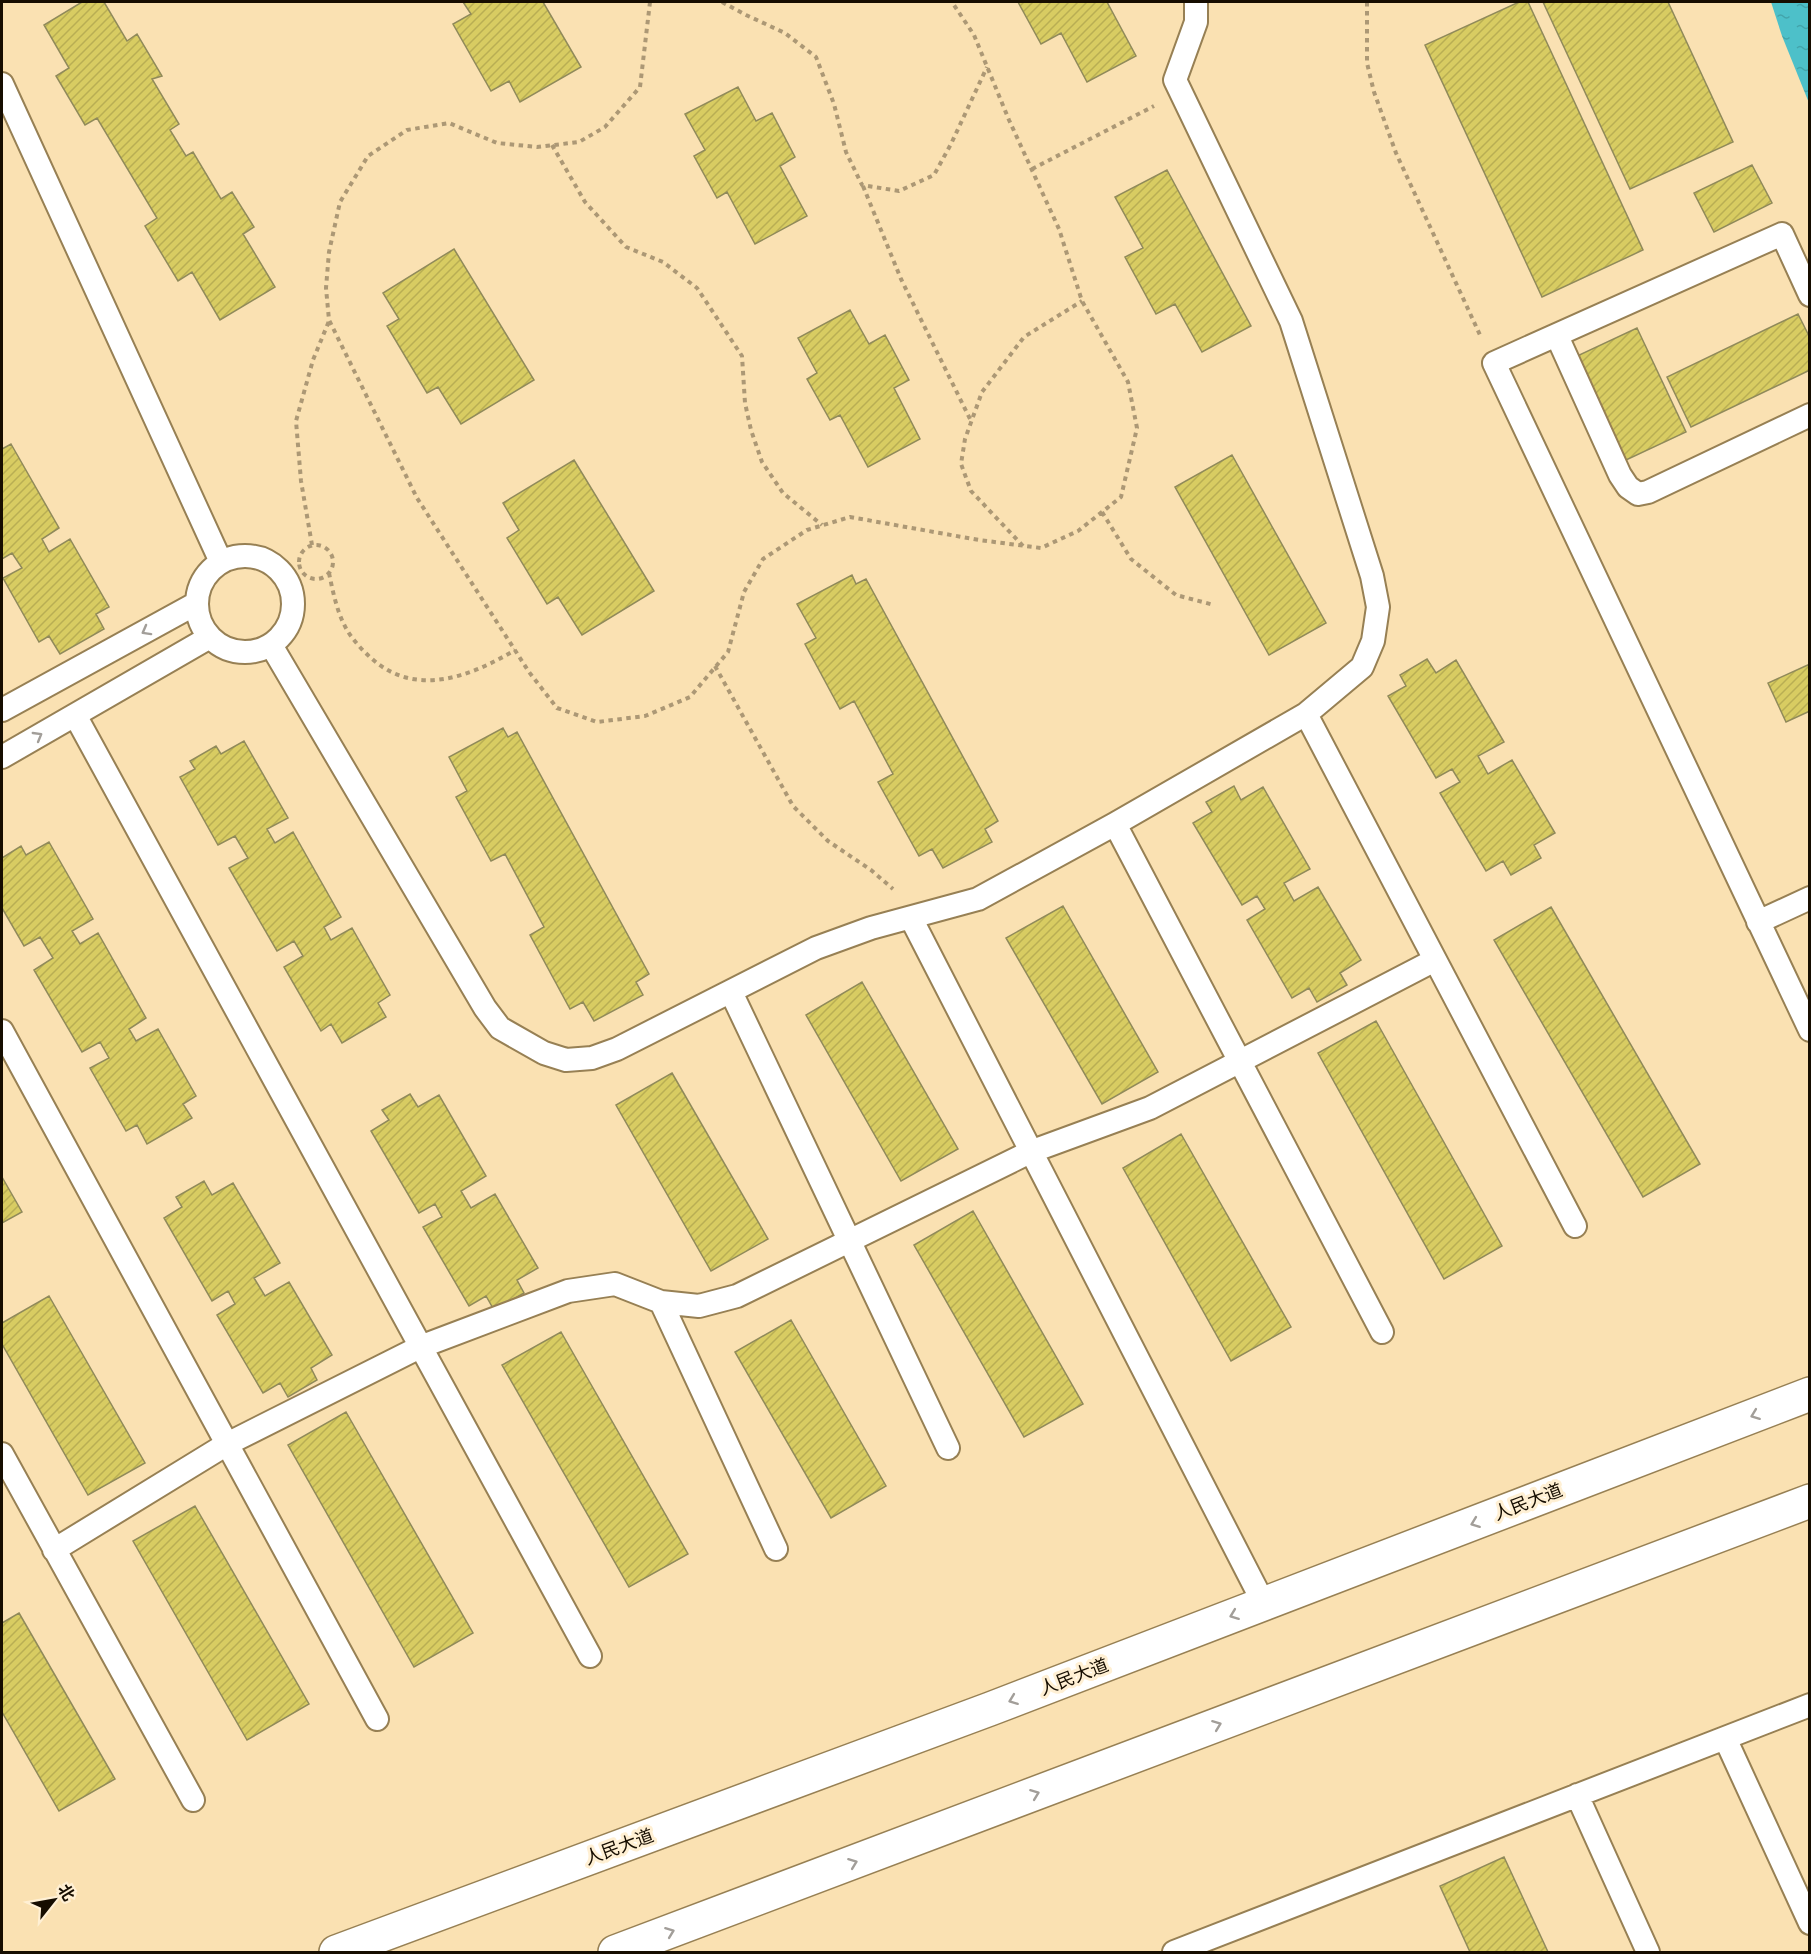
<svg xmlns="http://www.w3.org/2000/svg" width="1811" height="1954" font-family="Lato,'Noto Sans SC',sans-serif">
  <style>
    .water { fill: url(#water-ripples) }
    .building { fill: url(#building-hatch); stroke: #908a5a; stroke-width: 1.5 }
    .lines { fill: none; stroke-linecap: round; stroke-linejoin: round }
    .service-casing { stroke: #978054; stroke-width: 26 }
    .tertiary-casing { stroke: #978054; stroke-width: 36 }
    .path { stroke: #ac9875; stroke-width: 4; stroke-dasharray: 4.5 4.5; stroke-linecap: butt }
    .service { stroke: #fff; stroke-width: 22 }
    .tertiary { stroke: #fff; stroke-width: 33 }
    .oneway { stroke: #a29e99 }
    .labels { text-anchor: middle; stroke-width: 6; stroke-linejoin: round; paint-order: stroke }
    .street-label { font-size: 18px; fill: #160d00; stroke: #fff0d4 }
  </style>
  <defs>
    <pattern id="water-ripples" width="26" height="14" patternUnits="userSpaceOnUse" patternTransform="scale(1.5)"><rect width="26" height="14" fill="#4dc0c9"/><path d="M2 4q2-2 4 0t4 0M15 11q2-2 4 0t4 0" fill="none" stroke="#42a4ab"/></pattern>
    <pattern id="building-hatch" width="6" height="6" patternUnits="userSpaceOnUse" patternTransform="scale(1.5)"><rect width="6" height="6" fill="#d8cc62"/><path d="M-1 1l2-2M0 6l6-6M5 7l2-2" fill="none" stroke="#b9ae53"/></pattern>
  </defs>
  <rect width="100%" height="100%" fill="#fae1b2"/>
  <!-- water -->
  <path class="water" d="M1771,2H1809V103L1782,36Z"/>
  <!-- building -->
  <path class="building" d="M82,2H104L127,41L137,34L162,76L152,79L179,124L170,130L186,156L193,152L221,199L232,192L254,227L243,234L275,287L220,320L192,272L178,281L145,226L157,218L97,118L85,125L56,76L69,68L44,25Z
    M463,2H543L581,67L520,102L509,81L491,91L453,24L471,14Z
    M1018,2H1107L1136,56L1087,82L1061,33L1041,44Z
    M1519,2H1528L1643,250L1542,297L1425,45Z
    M1543,2H1668L1733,142L1630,189Z
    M738,87L756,121L772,113L795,157L780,166L807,216L755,244L727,192L717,198L694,156L705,150L685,114Z
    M1752,165L1772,203L1714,232L1694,193Z
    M1167,170L1251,326L1202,352L1175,304L1156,314L1125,257L1143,248L1115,197Z
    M454,249L534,380L461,424L438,387L427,393L387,326L399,319L383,293Z
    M850,310L869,344L885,335L909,380L894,388L920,439L868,467L840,415L830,420L807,379L817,373L798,338Z
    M1798,314L1810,338V370L1691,427L1667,377Z
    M1637,328L1686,432L1626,460L1577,356Z
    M11,444L59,528L42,539L49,552L70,539L109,607L96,614L104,629L60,654L49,636L39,642L3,578L22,568L12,553L2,559V449Z
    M1232,455L1326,623L1269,655L1175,487Z
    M574,460L654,591L582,635L558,597L547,604L507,538L519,530L503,503Z
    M852,575L856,584L866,579L998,821L985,829L992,842L943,868L932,849L919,856L878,782L893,774L854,701L840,709L805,644L816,638L797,604Z
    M1427,659L1436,673L1456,660L1504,742L1478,756L1488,774L1512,760L1555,833L1534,845L1541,858L1511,875L1503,861L1486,871L1440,793L1460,782L1452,769L1436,778L1388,696L1406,686L1400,675Z
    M1810,664V711L1786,722L1768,683Z
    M503,728L508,737L517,732L649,974L636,982L643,995L594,1021L583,1002L570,1009L530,935L544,927L505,854L491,861L456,797L467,791L449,757Z
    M244,741L288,818L267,829L275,843L293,832L341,917L324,927L331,940L352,928L390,995L378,1003L386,1017L342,1043L331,1024L321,1031L284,967L303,956L294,941L277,951L229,868L248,858L235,836L218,845L180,777L195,769L190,761L216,746L221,754Z
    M1234,786L1241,800L1263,787L1310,869L1284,883L1294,901L1318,887L1361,960L1340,973L1347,985L1317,1002L1309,988L1292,998L1247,920L1265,909L1257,896L1242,905L1193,823L1212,812L1206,802Z
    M49,842L93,919L72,931L80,944L98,933L146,1018L129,1029L136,1041L158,1029L196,1096L183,1104L192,1118L147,1144L137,1125L126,1131L90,1068L109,1058L100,1042L82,1052L34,970L53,958L40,937L24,946L2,908V858L21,846L26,855Z
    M1063,906L1158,1072L1102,1104L1006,938Z
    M1551,907L1700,1164L1643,1197L1494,940Z
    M862,982L958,1149L901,1181L806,1015Z
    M1376,1021L1502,1246L1444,1279L1318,1053Z
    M672,1073L768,1239L711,1271L616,1105Z
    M410,1094L418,1107L439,1095L486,1176L461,1191L471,1208L495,1194L538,1268L517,1280L524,1293L494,1310L486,1296L469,1306L423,1227L442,1217L435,1204L419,1213L371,1131L389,1120L382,1110Z
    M1181,1134L1291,1327L1231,1361L1123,1168Z
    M2,1177L22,1212L2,1223Z
    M204,1181L212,1195L233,1183L280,1263L254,1278L265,1296L289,1282L332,1355L311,1368L317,1380L288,1397L280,1383L263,1393L217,1315L235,1304L228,1291L212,1301L164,1218L182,1207L176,1197Z
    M973,1211L1083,1404L1024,1437L914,1245Z
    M49,1296L145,1463L88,1495L2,1344V1323Z
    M791,1320L886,1486L831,1518L735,1352Z
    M561,1332L688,1554L629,1587L502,1365Z
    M346,1412L473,1633L414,1667L288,1445Z
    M195,1506L309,1704L247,1740L133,1541Z
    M19,1613L115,1779L59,1811L2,1712V1623Z
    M1504,1857L1548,1952H1470L1440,1886Z"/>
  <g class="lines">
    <!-- service casing -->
    <g class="service-casing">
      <path id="service" d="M2,84L221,562
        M1810,295L1782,234L1494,363L1810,1030
        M1557,336L1620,475L1628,487L1638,494L1648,492L1810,415
        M197 604a48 48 0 1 1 96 0a48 48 0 1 1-96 0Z
        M271,645L485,1008L500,1028L544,1053L566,1060L592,1058L617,1049L816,948L871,928L978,899L1115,824L1306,714L1362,667L1373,641L1378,607L1372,576L1291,321L1175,80L1196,22V2
        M2,710L197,603
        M1306,714L1575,1226
        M75,715L590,1656
        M2,757L210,637
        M1115,824L1382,1332
        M911,918L1264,1604
        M1758,922L1810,898
        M731,992L948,1448
        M2,1031L377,1719
        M661,1302L776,1549
        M2,1454L193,1800
        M54,1550L227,1444L420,1347L568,1291L615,1284L661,1302L699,1306L737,1296L1030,1152L1150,1108L1435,960
        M1725,1738L1810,1923
        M1577,1795L1648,1952
        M1174,1952L1810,1705"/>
    </g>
    <!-- tertiary casing -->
    <g class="tertiary-casing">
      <path id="tertiary" d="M336,1952L990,1709L1810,1394
        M615,1952L1810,1501"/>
    </g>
    <!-- path -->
    <path class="path" d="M650,2L640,87L605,127L579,142L537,147L497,143L449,123L407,130L368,156L340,202L329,252L326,288L329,320L417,498L529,672L557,708L597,722L645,716L690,697L728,652L744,592L763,559L807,530L850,517L979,540L1041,548L1078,531L1121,497L1137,428L1128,382L1082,301L1059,229L1009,120L974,35L952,2
      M722,2L746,15L785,33L816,57L834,104L846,152L862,185L899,191L934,175L951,144L987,67
      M1367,2V63L1374,92L1396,153L1480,335
      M552,145L585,202L626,247L663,262L697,288L742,356L745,403L751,430L762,462L783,493L822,525
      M1032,169L1154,106
      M863,186L901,279L971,421
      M1102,512L1131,559L1176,595L1214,605
      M299 562a17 17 0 1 1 34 0a17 17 0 1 1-34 0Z
      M312,545L301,481L296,421L313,360L329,321
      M1023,546L971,491L961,464L965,439L982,392L1024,337L1082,301
      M329,573C333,592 337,613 347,630C353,640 362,650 371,658C415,698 470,677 515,650
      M715,666L793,806L828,841L871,870L893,889"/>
    <!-- service -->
    <use href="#service" class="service"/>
    <!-- tertiary -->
    <use href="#tertiary" class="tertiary"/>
  </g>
  <!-- one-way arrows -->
  <defs><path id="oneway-chevron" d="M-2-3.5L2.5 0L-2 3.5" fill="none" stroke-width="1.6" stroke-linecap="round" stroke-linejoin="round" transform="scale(1.5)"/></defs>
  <g class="oneway">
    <use href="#oneway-chevron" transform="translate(146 631) rotate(151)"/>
    <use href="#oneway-chevron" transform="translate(38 736) rotate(-30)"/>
    <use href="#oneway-chevron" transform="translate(1755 1415) rotate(159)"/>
    <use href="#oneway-chevron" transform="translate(1475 1523) rotate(159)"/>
    <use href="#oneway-chevron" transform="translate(1234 1615) rotate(159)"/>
    <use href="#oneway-chevron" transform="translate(1013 1700) rotate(159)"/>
    <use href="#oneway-chevron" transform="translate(1217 1725) rotate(-21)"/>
    <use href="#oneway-chevron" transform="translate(1035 1794) rotate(-21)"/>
    <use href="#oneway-chevron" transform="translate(853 1863) rotate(-21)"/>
    <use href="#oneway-chevron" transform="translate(670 1932) rotate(-21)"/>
  </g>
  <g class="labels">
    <!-- street labels -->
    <g class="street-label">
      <text transform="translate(1528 1502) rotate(-21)" y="6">人民大道</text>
      <text transform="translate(1074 1677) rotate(-21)" y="6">人民大道</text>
      <text transform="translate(619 1847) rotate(-20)" y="6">人民大道</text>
    </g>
  </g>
  <!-- border -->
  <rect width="1811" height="1954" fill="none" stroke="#160d00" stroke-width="6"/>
  <!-- north arrow -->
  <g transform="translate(54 1900) rotate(59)" stroke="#fff0d4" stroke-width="4.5" paint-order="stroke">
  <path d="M0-4.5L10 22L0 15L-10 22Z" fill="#160d00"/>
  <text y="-9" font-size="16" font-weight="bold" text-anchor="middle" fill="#160d00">北</text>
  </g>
</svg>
